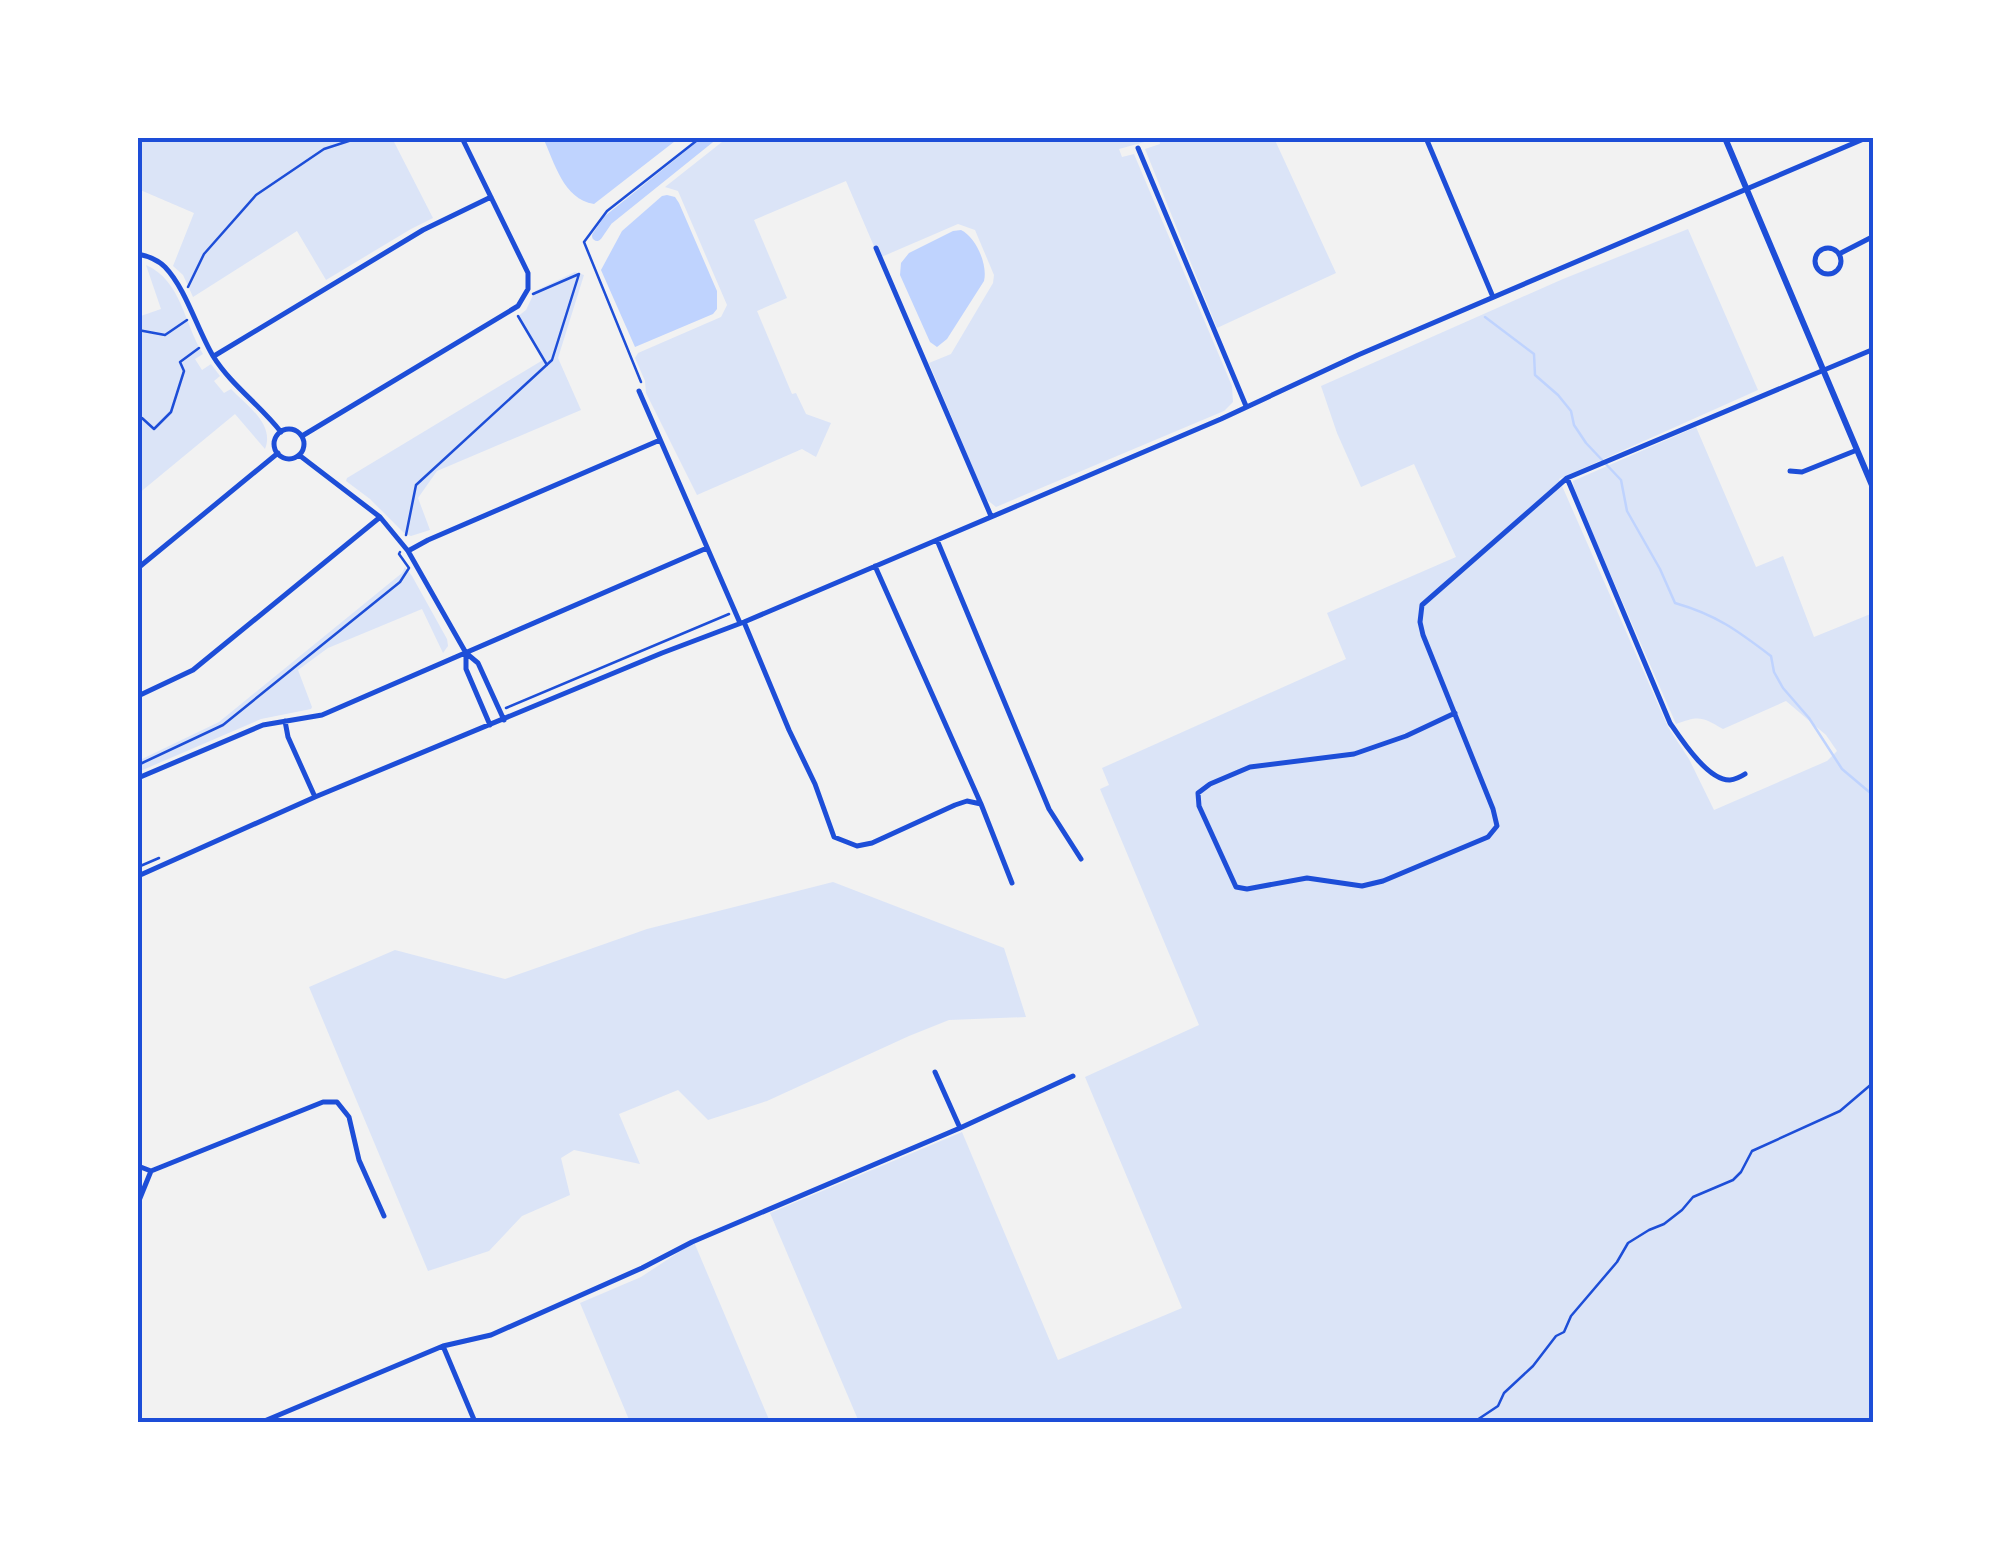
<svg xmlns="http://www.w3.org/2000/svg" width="2011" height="1560" font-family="'Asap Condensed',sans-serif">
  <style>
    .green { fill: #dbe4f7 }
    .water { fill: #bfd3fe }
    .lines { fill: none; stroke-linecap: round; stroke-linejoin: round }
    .stream { stroke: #bfd3fe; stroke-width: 2.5 }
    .canal { stroke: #bfd3fe; stroke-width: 10 }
    .path { stroke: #1d4ed8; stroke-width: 2.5 }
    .minor { stroke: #1d4ed8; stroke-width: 5 }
    .tertiary { stroke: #1d4ed8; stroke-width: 6 }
    .neatline { fill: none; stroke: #1d4ed8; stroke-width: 4 }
  </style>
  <rect width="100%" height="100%" fill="#f2f2f2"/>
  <!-- green -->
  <path class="green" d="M138,138H392L433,218L411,229L326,280L297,231L193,297L183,275L173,266L194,213L138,189Z
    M727,138H1274L1336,273L1217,328L1145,149L1160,144L1159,138L1119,149L1122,157L1134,154L1232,386L1233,402L1224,411L996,507L986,499L929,363L951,354L993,283L994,275L975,230L958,224L879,258L846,181L754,220L787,298L757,311L792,394L796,393L806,414L831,423L816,457L802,449L697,495L646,393L645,381L635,358L638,353L721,317L727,305L678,191L665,187Z
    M1688,229L1758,390L1559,479L1668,727L1689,759L1714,810L1827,761L1837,751L1826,735L1786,701L1723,729C1703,717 1699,715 1676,724L1574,491L1573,481L1696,427L1756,567L1783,556L1814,637L1873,613V1422H859L770,1213L962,1132L1058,1360L1182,1308L1085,1077L1199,1025L1100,789L1109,785L1102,768L1346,659L1327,613L1456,557L1414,464L1361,487L1337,433L1321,386L1563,279Z
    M146,265C182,281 184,324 203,354L195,359L202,370L211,364L220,376L214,381L224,393L231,389C247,406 275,424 265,449L235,414L138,494V317L161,309Z
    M575,272L584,275L558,358L581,410L437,471L418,498L430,530L411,536L404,533L370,499L346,481L347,478L543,360L517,317L526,310L535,291Z
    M405,567L412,576L447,639L448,646L443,653L422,609L328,648L298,670L312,707L311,709L261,719L138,772V761L219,722L402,573Z
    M833,882L1004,948L1026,1017L949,1020L909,1036L767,1101L708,1120L678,1090L619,1114L640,1164L574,1150L561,1158L570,1195L522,1216L489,1251L428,1271L309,987L395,950L505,979L647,929Z
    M694,1242L770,1422H630L580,1303L641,1277Z"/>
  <!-- water -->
  <path class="water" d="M543,138H679L594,204C563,199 555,163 543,138Z
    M667,195L675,197L679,203L717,291V309L713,314L635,347L601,270L622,231L662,196Z
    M961,230C976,237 988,265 984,281L947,339L937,347L930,342L900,275L901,263L909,253L953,231Z"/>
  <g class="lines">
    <!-- stream -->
    <path class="stream" d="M1485,317L1534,354L1535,375L1558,395L1571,411L1574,425L1586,443L1621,480L1627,511L1660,569L1675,603C1717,615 1738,631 1771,656L1774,672L1783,688L1809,718L1842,769L1874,796"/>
    <!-- canal -->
    <path class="canal" d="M597,236L608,220L710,138"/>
    <!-- path -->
    <path class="path" d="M188,287L204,254L256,195L324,149L358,138
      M518,316L547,365
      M138,330L165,335L187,320
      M641,382L584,242L607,211L700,138
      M138,422L142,418L154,429L171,412L184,371L180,362L199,348
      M406,535L416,485L552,360L579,274L533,294
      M506,708L729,614
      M138,765L223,725L400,582L409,568L399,554L400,552
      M138,867L159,858
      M1474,1422L1498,1406L1504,1393L1533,1366L1556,1336L1564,1332L1571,1316L1617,1262L1628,1243L1649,1230L1664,1224L1682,1210L1693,1197L1733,1180L1741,1172L1752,1151L1840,1111L1874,1082"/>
    <!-- minor -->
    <path class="minor" d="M1426,138L1493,297
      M1138,148L1246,406
      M1815 261a13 13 0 1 1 26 0a13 13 0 1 1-26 0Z
      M876,248L991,516
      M138,254C148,256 158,260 165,267C186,289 197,329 213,356C231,385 260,405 281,432
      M1839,254L1874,236
      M214,356L423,230L491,197
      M639,391L740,623
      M274 444a15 15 0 1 1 30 0a15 15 0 1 1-30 0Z
      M302,436L518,306L528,289V273L462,138
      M299,455L380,517L408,551L466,653L478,663L504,720
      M1790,471L1802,472L1857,450
      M1567,478L1670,723C1681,739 1708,781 1730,780C1734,780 1742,776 1745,774
      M937,540L1049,809L1081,859
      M408,551L428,540L660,440
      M875,566L981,804
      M138,568L278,453
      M744,622L789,730L815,784L834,837L857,846L872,843L955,805L967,801L981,804L1012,883
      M466,653V669L490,725
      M138,696L193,670L379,518
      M1455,713L1406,736L1354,754L1250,767L1210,784L1198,793L1199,806L1236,887L1247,889L1307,878L1362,886L1383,881L1488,837L1497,826L1493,809L1423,635L1420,622L1422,605L1567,478L1874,349
      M285,721L288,737L315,797
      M138,778L263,725L322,715L707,548
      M138,876L315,797L662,653L744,622L1078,480L1221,419L1358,355L1866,138
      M935,1072L960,1128
      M138,1166L151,1171L323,1102H337L349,1117L359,1160L384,1216
      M138,1203L151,1171
      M443,1346L475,1422
      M262,1422L443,1346L491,1335L642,1268L692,1242L960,1128L1073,1076"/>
    <!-- tertiary -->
    <path class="tertiary" d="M1725,138L1874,490"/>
  </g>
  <!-- border -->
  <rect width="2011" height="1560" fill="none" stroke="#ffffff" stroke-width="280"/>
  <rect x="140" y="140" width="1731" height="1280" class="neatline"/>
</svg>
